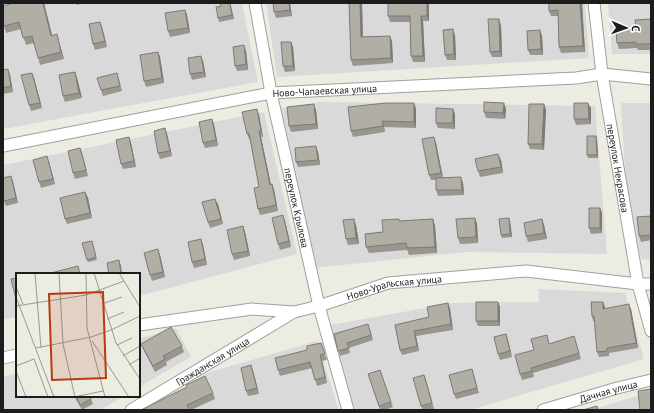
<svg xmlns="http://www.w3.org/2000/svg" width="654" height="413" font-family="'PT Sans',sans-serif">
  <style>
    .residential { fill: #dad9d9 }
    .lines { fill: none; stroke-linecap: round; stroke-linejoin: round }
    .street-casing { stroke: #a0a0a0; stroke-width: 13 }
    .street { stroke: #fff; stroke-width: 11 }
    .wall { fill: #98968e }
    .shaded-wall { fill: #7c7a74 }
    .building { fill: #b1aea5; stroke: #7c7a74 }
    .labels { text-anchor: middle; stroke-width: 3; stroke-linejoin: round; paint-order: stroke }
    .street-label { font-size: 10px; fill: #1c1c1c; stroke: #fff }
    .inset-road { fill: none; stroke: #999993; stroke-width: 1 }
    .view { fill: #b73b11; fill-opacity: 0.15; stroke: #b73b11; stroke-width: 2 }
    .inset-edge { fill: none; stroke: #1c1c1c; stroke-width: 2 }
  </style>
  <rect width="100%" height="100%" fill="#ecece2"/>
  <!-- residential -->
  <path class="residential" d="M3,3H242L258,82L3,129Z
    M266,3H585L589,58L277,77Z
    M608,3H651V54H612Z
    M321,102L595,106L607,254L467,252L313,268L281,108Z
    M621,103H651V260L641,259L626,190Z
    M264,112L297,254L139,296V274H17V317L3,319V165Z
    M538,289L625,293L644,359L470,410H350L325,326L453,303L539,302Z
    M176,328L191,357L139,387V339Z
    M317,341L339,410H149L207,373Z
    M17,373V396H124L100,410H3V377Z
    M651,392V410H590Z"/>
  <g class="lines">
    <!-- street casing -->
    <g class="street-casing">
      <g id="street">
        <path id="s1" d="M255,3L271,93L319,306L348,410"/>
        <path id="s2" d="M594,3L602,74L638,284L651,331"/>
        <path id="s3" d="M3,146L271,93L576,78L602,74L651,79"/>
        <path id="s4" d="M139,325L252,309L294,312L319,306L388,283L526,271L638,284H651"/>
        <path d="M3,358L17,355"/>
        <path id="s5" d="M131,410L294,312"/>
        <path id="s6" d="M543,410L617,388L651,380"/>
      </g>
    </g>
    <!-- street -->
    <use href="#street" class="street"/>
  </g>
  <!-- wall -->
  <path class="wall" d="M14,3H44L52,36L59,42L64,59L40,65L34,43L26,45L21,29L6,33L4,26Z
    M76,3H83L77,5Z
    M230,3L234,19L219,22L218,18L221,6Z
    M290,3L292,16L276,18L274,12Z
    M349,3H362L363,37L392,41L393,63L353,66L351,60Z
    M388,3H429V21H423L425,62H413L411,56L410,22H390L388,16Z
    M549,3H582L585,52L561,53L559,47L558,16H551L549,11Z
    M185,10L187,15L190,33L170,37L168,31Z
    M651,19V50H638L637,48L619,49L617,43L636,27Z
    M100,22L102,27L107,47L95,50L93,44Z
    M501,25L502,57H492L490,52Z
    M540,30L542,36L543,55H530L528,50Z
    M455,35L456,60H447L445,55Z
    M291,42L293,47L295,71L285,72L283,66Z
    M246,51L248,70L237,71L235,66Z
    M158,52L160,57L164,83L146,87L144,81Z
    M203,61L206,77L192,80L190,74Z
    M3,70L10,75L13,92L3,94Z
    M75,72L77,78L82,98L65,102L63,96Z
    M34,78L42,108L31,111L29,105Z
    M119,79L122,91L103,96L101,90Z
    M414,103L416,109V128L384,127L385,132L353,137L351,131Z
    M544,104L546,110L544,150L530,149L528,144Z
    M591,108V124L576,125L574,119Z
    M506,109L505,119L486,118L484,112Z
    M316,110L318,129L291,132L289,126Z
    M455,114V129L438,128L436,123Z
    M259,115L263,137H261L271,185L272,184L274,190L278,211L260,215L258,209L259,187L250,139H249L247,134Z
    M212,119L214,125L218,146L205,148L203,143Z
    M165,128L167,134L172,156L160,159L158,153Z
    M596,136L597,139L598,158H588L587,155Z
    M129,137L131,143L136,167L123,169L121,164Z
    M436,143L443,178L463,183L464,195L438,196L436,190V180H431L429,175Z
    M80,148L88,176L75,179L73,173Z
    M318,152L320,165L298,167L296,162Z
    M501,160L503,173L480,177L478,171Z
    M49,162L55,184L41,188L39,182Z
    M11,176L13,182L18,203L6,206L4,201Z
    M85,192L88,198L92,218L67,224L65,219Z
    M218,204L223,224L210,228L208,222Z
    M600,208L602,213V233L591,234L589,228Z
    M651,216V240L641,242L639,236Z
    M475,218L477,224L478,243L460,244L458,238Z
    M509,218L510,221L512,237L502,238L501,235Z
    M433,219L435,226L437,253L409,255L407,250L369,253L366,247L383,232L400,221Z
    M542,219L544,225L547,239L528,242L526,236Z
    M285,221L291,247L280,250L278,244Z
    M356,225L359,244L348,245L346,239Z
    M243,226L245,232L250,256L234,260L232,254Z
    M201,239L203,245L207,265L194,268L192,262Z
    M92,241L97,260L88,262L87,260Z
    M160,255L165,277L152,281L150,275Z
    M498,302L500,307V326H478L476,321Z
    M603,302L605,308L631,309L638,348L609,353V356L599,357L597,352L595,321H593L592,316Z
    M448,303L450,309L453,330L416,336L419,351L402,355L400,350L395,325L429,317Z
    M370,329L373,340L349,348L350,353L340,356L334,334Z
    M574,336L581,359L533,373L534,377L522,380L520,374L534,350Z
    M508,340L512,357L500,360L498,354Z
    M321,343L327,360L322,361L327,383L317,386L312,368L280,376L278,370L307,350Z
    M141,344L182,346L184,352L166,362L167,365L155,372L143,349Z
    M251,365L253,371L259,394L248,396L246,391Z
    M472,369L479,393L456,399L454,394Z
    M380,370L393,407L385,410H380L368,374Z
    M424,375L434,409L430,410H423L421,406Z
    M213,393L215,399L191,410H141Z
    M74,396H90L93,404L82,410Z"/>
  <!-- shaded-wall -->
  <path class="shaded-wall" d="M43,3H44L54,43L51,36Z
    M230,3L234,19L232,15Z
    M289,3H290L292,16L290,10Z
    M360,3H362L363,42L361,37Z
    M427,3H429V21L427,16Z
    M580,3H582L585,52L583,46Z
    M185,10L187,15L190,33L188,28Z
    M421,16L423,21L425,62L423,56Z
    M499,19L501,25L502,57L500,51Z
    M100,22L102,27L107,47L105,41Z
    M453,29L455,35L456,60L454,54Z
    M540,30L542,36L543,55L541,49Z
    M57,34L59,42L64,59L61,52Z
    M390,36L392,41L393,63L391,58Z
    M291,42L293,47L295,71L293,66Z
    M244,45L246,51L248,70L246,64Z
    M158,52L160,57L164,83L162,78Z
    M201,56L203,61L206,77L204,72Z
    M8,69L10,75L13,92L11,86Z
    M75,72L77,78L82,98L79,93Z
    M32,73L34,78L42,108L40,103Z
    M414,103L416,109V128L414,122Z
    M504,103L506,109L505,119L503,113Z
    M588,103L591,108V124L589,119Z
    M314,104L316,110L318,129L316,124Z
    M544,104L546,110L544,150L542,144Z
    M257,109L259,115L263,137L261,131Z
    M453,109L455,114V129L453,123Z
    M212,119L214,125L218,146L216,140Z
    M382,121L384,127L385,132L383,126Z
    M165,128L167,134L172,156L170,151Z
    M259,131L261,137L272,190L270,185Z
    M596,136L597,139L598,158L597,155Z
    M129,137L131,143L136,167L134,161Z
    M434,137L436,143L443,178L441,173Z
    M316,146L318,152L320,165L318,160Z
    M80,148L82,153L88,176L86,170Z
    M498,154L501,160L503,173L501,167Z
    M47,156L49,162L55,184L53,179Z
    M11,176L13,182L18,203L16,198Z
    M461,177L463,183L464,195L462,190Z
    M272,184L274,190L278,211L276,205Z
    M85,192L88,198L92,218L90,213Z
    M215,199L218,204L223,224L221,219Z
    M600,208L602,213V233L600,228Z
    M283,215L285,221L291,247L289,241Z
    M475,218L477,224L478,243L476,237Z
    M509,218L510,221L512,237L510,234Z
    M354,219L356,225L359,244L356,238Z
    M433,219L435,226L437,253L435,247Z
    M542,219L544,225L547,239L544,233Z
    M243,226L245,232L250,256L248,251Z
    M201,239L203,245L207,265L205,259Z
    M158,249L160,255L165,277L163,272Z
    M119,260L121,266L122,274H121Z
    M498,302L500,307V326L498,321Z
    M603,302L605,307V314L603,309Z
    M448,303L450,309L453,330L451,324Z
    M629,304L631,309L638,348L636,343Z
    M414,331L416,336L419,351L417,346Z
    M506,334L508,340L512,357L510,351Z
    M320,355L322,361L327,383L325,377Z
    M251,365L253,371L259,394L257,388Z
    M424,375L426,380L434,409L432,403Z"/>
  <!-- building -->
  <path class="building" d="M14,3H43L51,36L57,34L61,52L38,58L32,36L23,38L19,22L4,26L3,23V6Z
    M220,3H230L232,15L218,18L216,7L221,6Z
    M273,3H289L290,10L274,12Z
    M349,3H360L361,37L390,36L391,58L351,60Z
    M388,3H427V16H421L423,56H411L410,16H388Z
    M549,3H580L583,46L559,47L558,10L549,11Z
    M185,10L188,28L168,31L165,13Z
    M488,19H499L500,51L490,52Z
    M651,19V44H636V42L617,43L616,28L636,27L635,20Z
    M100,22L105,41L93,44L89,24Z
    M453,29L454,54L445,55L443,30Z
    M540,30L541,49L528,50L527,31Z
    M281,42H291L293,66H283Z
    M244,45L246,64L235,66L233,47Z
    M158,52L162,78L144,81L140,55Z
    M201,56L204,72L190,74L188,58Z
    M8,69L11,86L3,88V70Z
    M75,72L79,93L63,96L59,75Z
    M32,73L40,103L29,105L21,75Z
    M117,73L120,86L101,90L97,78Z
    M484,102L504,103L503,113L484,112Z
    M386,103H414V122L382,121L383,126L351,131L348,107Z
    M574,103H588L589,119H574Z
    M314,104L316,124L289,126L287,107Z
    M529,104H544L542,144H528Z
    M436,108L453,109V123H436Z
    M257,109L261,131H259L270,185L272,184L276,205L258,209L254,188L259,187L249,133L247,134L242,112Z
    M212,119L216,140L203,143L199,122Z
    M165,128L170,151L158,153L154,131Z
    M587,136H596L597,155H587Z
    M129,137L134,161L121,164L116,140Z
    M434,137L441,173L429,175L422,139Z
    M316,146L318,160L296,162L295,148Z
    M80,148L86,170L73,173L68,151Z
    M498,154L501,167L478,171L475,159Z
    M47,156L53,179L39,182L33,160Z
    M11,176L16,198L4,201L3,196V178Z
    M461,177L462,190H436V178Z
    M85,192L90,213L65,219L60,198Z
    M215,199L221,219L208,222L202,202Z
    M589,208H600V228H589Z
    M283,215L289,241L278,244L272,218Z
    M651,216V235L639,236L637,217Z
    M475,218L476,237L458,238L456,219Z
    M509,218L510,234L501,235L499,219Z
    M354,219L356,238L346,239L343,220Z
    M399,219V221L433,219L435,247L407,248L406,243L366,247L365,234L383,232L382,220Z
    M542,219L544,233L526,236L524,223Z
    M243,226L248,251L232,254L227,230Z
    M201,239L205,259L192,262L188,242Z
    M92,241L96,257L87,260L82,243Z
    M158,249L163,272L150,275L144,253Z
    M119,260L121,274H109L107,263Z
    M78,266L80,274H47Z
    M17,278V303L11,279Z
    M476,302H498V321H476Z
    M591,302H603V309L629,304L636,343L607,348V351L597,352L594,316H592Z
    M448,303L451,324L414,331L417,346L400,350L395,325L429,317L427,307Z
    M368,324L371,335L347,343L349,348L338,351L334,334Z
    M171,327L182,346L163,356L165,359L153,366L141,344Z
    M506,334L510,351L498,354L494,337Z
    M547,335L549,344L574,336L579,353L531,368L532,371L520,374L515,355L534,350L531,339Z
    M321,343L325,354L320,355L325,377L315,380L310,362L278,370L275,358L307,350V346Z
    M251,365L257,388L246,391L241,368Z
    M472,369L477,388L454,394L449,375Z
    M380,370L391,402L379,406L368,374Z
    M424,375L432,403L421,406L413,378Z
    M205,376L213,393L187,405L189,410H141L187,387L186,385Z
    M651,389V410H640L638,391Z
    M76,396H90L91,399L80,405Z
    M597,406L598,410H583Z"/>
  <g class="labels">
    <!-- street labels -->
    <g class="street-label">
      <text dy="4" stroke="none"><textPath href="#s3" startOffset="327">Ново-Чапаевская улица</textPath></text>
      <text dy="4" stroke="none"><textPath href="#s2" startOffset="167">переулок Некрасова</textPath></text>
      <text dy="4" stroke="none"><textPath href="#s1" startOffset="209">переулок Крылова</textPath></text>
      <text dy="4" stroke="none"><textPath href="#s4" startOffset="260">Ново-Уральская улица</textPath></text>
      <text dy="4" stroke="none"><textPath href="#s5" startOffset="95">Гражданская улица</textPath></text>
      <text dy="4" stroke="none"><textPath href="#s6" startOffset="68">Дачная улица</textPath></text>
    </g>
  </g>
  <!-- overview -->
  <g transform="translate(16 273)">
    <rect width="124" height="124" fill="#ecece2"/>
    <path class="inset-road" d="M19,0L25,75M43,0L47,71L59,124M70,0L71,55L89,124M78,0L100,70L124,106M103,0L124,34M0,14L7,31M0,24L38,124M86,31L106,24M0,33L70,22L108,8M91,46L108,39M76,68L113,124M101,72L116,65M20,75L75,64L95,57L124,43M107,83L124,73M113,92L124,85M0,93L18,86L32,124M0,98L10,124M58,124L87,118"/>
    <path class="view" d="M87,19L90,105L36,107L33,21Z"/>
    <rect width="124" height="124" class="inset-edge"/>
  </g>
  <!-- border -->
  <rect width="654" height="413" fill="none" stroke="#1c1c1c" stroke-width="8"/>
  <!-- north arrow -->
  <g transform="translate(626 28) rotate(92)" stroke="#ffffff" stroke-width="3" paint-order="stroke">
  <path d="M0-3L7 15L0 10L-7 15Z" fill="#1c1c1c"/>
  <text y="-6" font-size="11" font-weight="bold" text-anchor="middle" fill="#1c1c1c">С</text>
  </g>
</svg>
